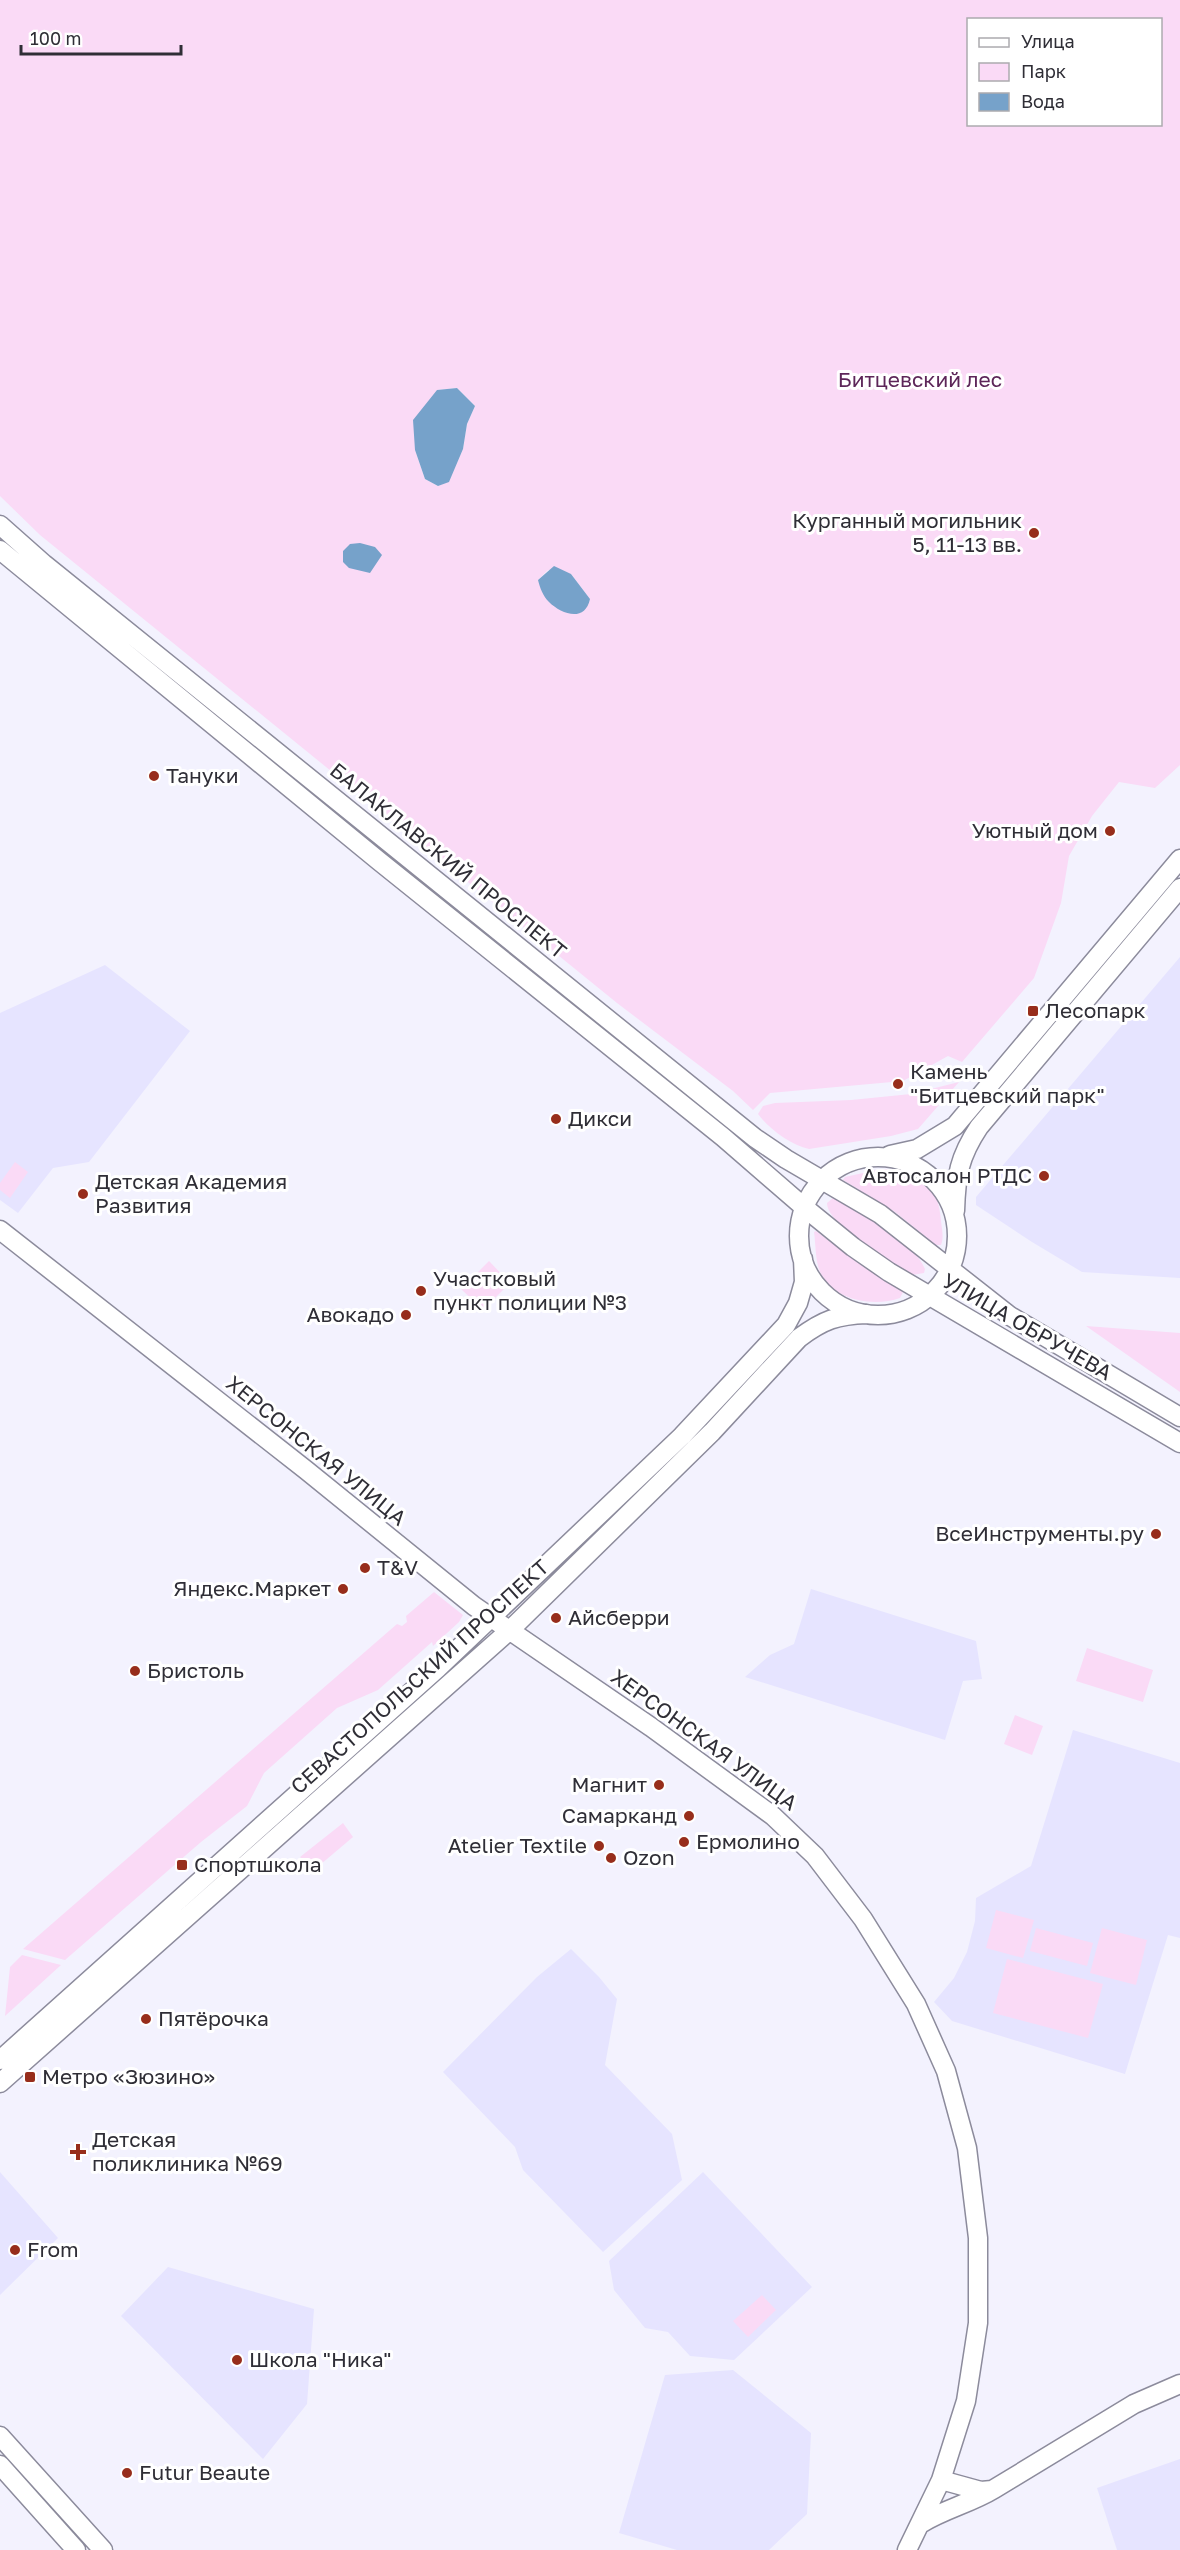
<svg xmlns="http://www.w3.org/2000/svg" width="1180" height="2550" font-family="'Golos Text',sans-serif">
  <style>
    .built { fill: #e6e4ff }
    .green { fill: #fadaf6; fill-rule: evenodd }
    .water { fill: #76a2ca }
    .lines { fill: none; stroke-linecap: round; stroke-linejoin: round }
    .secondary-casing { stroke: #8c8b9c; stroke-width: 21 }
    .secondary { stroke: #fff; stroke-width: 18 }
    .poi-dot { fill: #972d1b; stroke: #fff; stroke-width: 2 }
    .labels { text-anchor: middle; stroke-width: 6; stroke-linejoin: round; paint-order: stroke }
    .park-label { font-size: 21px; fill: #5d2659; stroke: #fff }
    .poi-label { font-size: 21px; fill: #2f2e36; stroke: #fff; text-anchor: start }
    .street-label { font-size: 21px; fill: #2f2e36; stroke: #fff }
  </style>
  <rect width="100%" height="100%" fill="#f3f2fe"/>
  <!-- built -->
  <path class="built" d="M1180,957V1278L1082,1272L1032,1242L976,1205V1197Z
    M105,965L190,1031L89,1162L53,1168L18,1213L0,1200V1013Z
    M811,1589L976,1641L982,1679L963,1681L945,1740L745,1677L770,1655L794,1644Z
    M1073,1730L1180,1763V1938L1168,1935L1125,2074L952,2021L934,2002L954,1978L967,1952L975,1921L976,1898L1031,1866Z
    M571,1949L599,1977L617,1999L605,2065L672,2134L682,2180L603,2252L523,2170L515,2147L443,2072L537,1977Z
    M0,2172L58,2238L0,2295Z
    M703,2172L812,2287L734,2360L690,2356L668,2332L645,2328L614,2290L609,2261Z
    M168,2267L314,2309L307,2404L263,2459L121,2316Z
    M733,2370L811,2433L807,2514L769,2550H677L619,2533L665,2375Z
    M1180,2459V2550H1117L1097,2488Z"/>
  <!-- green -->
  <path class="green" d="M0,0H1180V765L1155,788L1119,782L1092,816L1069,856L1061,903L1034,978L962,1062L948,1056L903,1081L770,1093L753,1110L733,1091L617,1003L40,535L0,496ZM968,20H1160V124H968ZM457,388L475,406L467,424L463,449L449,481L438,486L425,479L415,450L437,390ZM548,570L571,574L590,599L538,580Z
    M959,1082L918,1129L891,1136L809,1149C791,1145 769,1129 758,1114L763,1106L775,1103L851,1100L911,1094Z
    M15,1162L28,1172L10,1198L0,1190V1183Z
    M881,1169C917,1168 939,1183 941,1221C942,1229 944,1238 941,1245H936L895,1212L843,1180L845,1177Z
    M833,1198C861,1208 914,1242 925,1269L924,1273L912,1275L904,1270C886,1258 827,1224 827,1203Z
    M816,1231L857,1262L901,1290L903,1292L900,1298C874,1307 835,1301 821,1274C815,1262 816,1246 814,1232Z
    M489,1261L510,1283L483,1310L461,1289Z
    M1086,1326L1180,1333V1392Z
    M434,1592L463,1615L459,1622L433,1646L432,1642L378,1690L337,1708L264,1773L247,1806L201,1842L65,1960L23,1949L397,1624L402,1626L407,1622L406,1616Z
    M1087,1648L1153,1670L1143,1702L1076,1681Z
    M1015,1715L1043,1726L1032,1755L1004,1744Z
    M343,1823L353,1837L314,1870L300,1857Z
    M996,1910L1034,1920L1023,1958L986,1948Z
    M1036,1928L1093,1943L1087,1966L1030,1951Z
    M1102,1928L1147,1940L1136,1985L1090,1973Z
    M22,1955L61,1965L5,2016L10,1967Z
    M1007,1959L1103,1984L1088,2038L993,2013Z
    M762,2295L776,2310L748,2337L733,2321Z"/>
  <!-- water -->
  <path class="water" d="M457,388L475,406L467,424L463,449L449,482L438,486L425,479L415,450L413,420L437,390Z
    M360,543L375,547L382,555L370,573L349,568L343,562V551L350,544Z
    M554,566L571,574L590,599C585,623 561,614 549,602C543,596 540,588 538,580Z"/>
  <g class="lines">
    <!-- secondary casing -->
    <g class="secondary-casing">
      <path id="secondary" d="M0,525L44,564L755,1138L786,1159L880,1214L1010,1316L1180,1417
        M0,550L379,861L723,1137L805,1208L853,1247L889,1272L1180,1443
        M890,1155L917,1149L955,1126L1180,859
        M799 1236a79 79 0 1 1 158 0a79 79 0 1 1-158 0Z
        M955,1211C956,1176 959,1157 979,1127L1180,888
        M0,1230L306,1470L474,1606L651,1727L773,1816L815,1856L863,1919L916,2004L946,2071L967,2148L978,2238V2323L966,2401L941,2480L907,2550
        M0,2060L438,1668L682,1436L786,1325L798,1303L804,1282L803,1259
        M0,2083L510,1630L712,1432L799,1338C823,1320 837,1315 867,1314
        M0,2436L103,2550
        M0,2465L76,2550
        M941,2480L981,2491L992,2490
        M922,2523C945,2509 971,2503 994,2489L1134,2404L1180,2384"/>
    </g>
    <!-- secondary -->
    <use href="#secondary" class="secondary"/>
  </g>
  <!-- markers -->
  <g class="poi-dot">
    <circle cx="1034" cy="533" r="6"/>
    <circle cx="154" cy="776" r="6"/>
    <circle cx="1110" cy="831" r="6"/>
    <rect x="1027" y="1005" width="12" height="12" rx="3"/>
    <circle cx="898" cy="1084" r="6"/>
    <circle cx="556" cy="1119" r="6"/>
    <circle cx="1044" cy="1176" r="6"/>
    <circle cx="83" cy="1194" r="6"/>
    <circle cx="421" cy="1291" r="6"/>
    <circle cx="406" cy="1315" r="6"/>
    <circle cx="1156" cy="1534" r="6"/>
    <circle cx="365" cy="1568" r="6"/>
    <circle cx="343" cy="1589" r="6"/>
    <circle cx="556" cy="1618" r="6"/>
    <circle cx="135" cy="1671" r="6"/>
    <circle cx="659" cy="1785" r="6"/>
    <circle cx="689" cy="1816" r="6"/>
    <circle cx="684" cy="1842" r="6"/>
    <circle cx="599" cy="1846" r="6"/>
    <circle cx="611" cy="1858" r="6"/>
    <rect x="176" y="1859" width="12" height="12" rx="3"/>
    <circle cx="146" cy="2019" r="6"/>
    <rect x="24" y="2071" width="12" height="12" rx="3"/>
    <path d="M75 2143h6v6h6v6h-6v6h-6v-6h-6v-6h6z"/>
    <circle cx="15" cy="2250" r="6"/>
    <circle cx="237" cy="2360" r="6"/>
    <circle cx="127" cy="2473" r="6"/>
  </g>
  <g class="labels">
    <!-- park labels -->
    <g class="park-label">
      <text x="920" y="387">Битцевский лес</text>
    </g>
    <!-- poi labels -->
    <g class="poi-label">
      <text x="1022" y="528" text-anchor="end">Курганный могильник<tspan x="1022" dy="24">5, 11-13 вв.</tspan></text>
      <text x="166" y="783">Тануки</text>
      <text x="1098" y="838" text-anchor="end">Уютный дом</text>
      <text x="1045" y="1018">Лесопарк</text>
      <text x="910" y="1079">Камень<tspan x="910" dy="24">"Битцевский парк"</tspan></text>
      <text x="568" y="1126">Дикси</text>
      <text x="1032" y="1183" text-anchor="end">Автосалон РТДС</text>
      <text x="95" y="1189">Детская Академия<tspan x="95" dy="24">Развития</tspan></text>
      <text x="433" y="1286">Участковый<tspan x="433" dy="24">пункт полиции №3</tspan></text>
      <text x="394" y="1322" text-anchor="end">Авокадо</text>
      <text x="1144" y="1541" text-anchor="end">ВсеИнструменты.ру</text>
      <text x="377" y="1575">T&amp;V</text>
      <text x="331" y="1596" text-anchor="end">Яндекс.Маркет</text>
      <text x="568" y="1625">Айсберри</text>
      <text x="147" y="1678">Бристоль</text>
      <text x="647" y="1792" text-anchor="end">Магнит</text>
      <text x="677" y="1823" text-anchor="end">Самарканд</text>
      <text x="696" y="1849">Ермолино</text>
      <text x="587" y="1853" text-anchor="end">Atelier Textile</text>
      <text x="623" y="1865">Ozon</text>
      <text x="194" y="1872">Спортшкола</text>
      <text x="158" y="2026">Пятёрочка</text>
      <text x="42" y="2084">Метро «Зюзино»</text>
      <text x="92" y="2147">Детская<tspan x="92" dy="24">поликлиника №69</tspan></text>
      <text x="27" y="2257">From</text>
      <text x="249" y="2367">Школа "Ника"</text>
      <text x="139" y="2480">Futur Beaute</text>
    </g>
    <!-- street labels -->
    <g class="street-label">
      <text transform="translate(448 861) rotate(39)" y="7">БАЛАКЛАВСКИЙ ПРОСПЕКТ</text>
      <text transform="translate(1027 1327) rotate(30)" y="7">УЛИЦА ОБРУЧЕВА</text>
      <text transform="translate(316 1451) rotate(39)" y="7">ХЕРСОНСКАЯ УЛИЦА</text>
      <text transform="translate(420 1677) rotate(-42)" y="7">СЕВАСТОПОЛЬСКИЙ ПРОСПЕКТ</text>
      <text transform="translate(704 1740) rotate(36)" y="7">ХЕРСОНСКАЯ УЛИЦА</text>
    </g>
  </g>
  <!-- legend -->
  <rect x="967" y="18" width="195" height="108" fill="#ffffff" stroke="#acabaf" stroke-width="1.5"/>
  <rect x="979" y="38" width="30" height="9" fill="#ffffff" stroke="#acabaf" stroke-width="1.5"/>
  <text x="1021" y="48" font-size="18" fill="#2f2e36">Улица</text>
  <rect x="979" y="63" width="30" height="18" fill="#fadaf6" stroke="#acabaf" stroke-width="1.5"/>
  <text x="1021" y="78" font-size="18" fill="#2f2e36">Парк</text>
  <rect x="979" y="93" width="30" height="18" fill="#76a2ca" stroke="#acabaf" stroke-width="1.5"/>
  <text x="1021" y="108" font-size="18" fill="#2f2e36">Вода</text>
  <!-- scale -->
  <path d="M21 45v9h160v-9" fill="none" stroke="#2f2e36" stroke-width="3"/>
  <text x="30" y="45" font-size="18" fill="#2f2e36" stroke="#ffffff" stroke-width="4.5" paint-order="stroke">100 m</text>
</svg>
